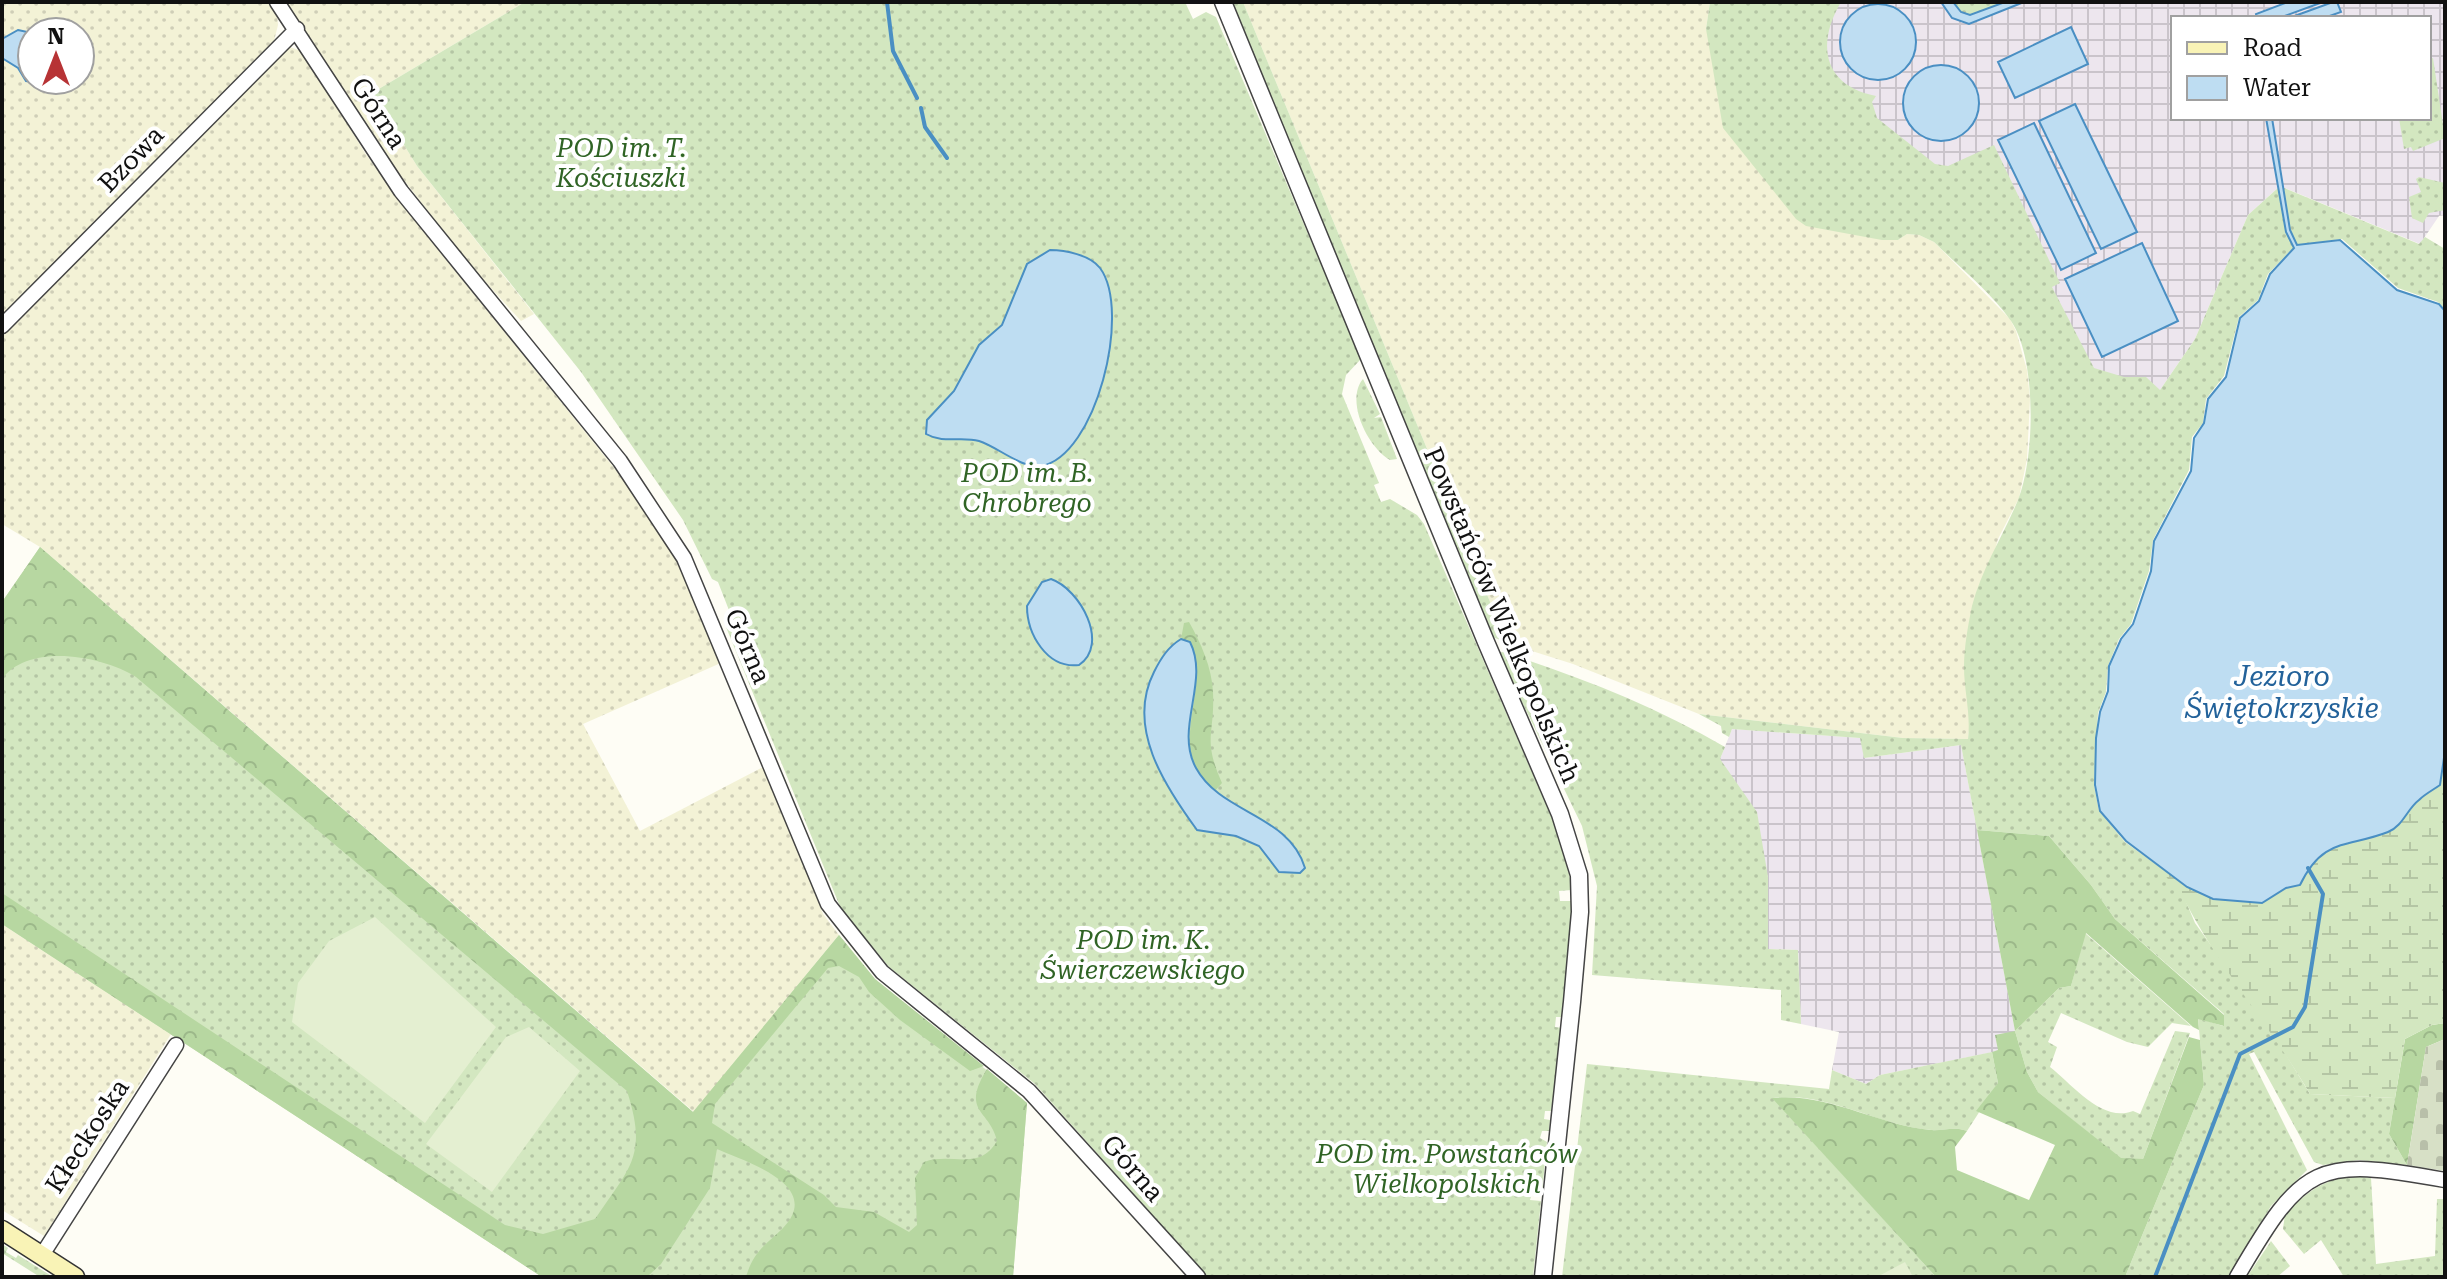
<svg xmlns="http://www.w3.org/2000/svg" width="2447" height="1279" font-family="'Roboto Serif',serif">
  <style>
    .industrial { fill: url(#industrial-grid); fill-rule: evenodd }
    .farmland { fill: url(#farmland-dots); fill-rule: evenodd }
    .grass { fill: url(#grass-dots) }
    .forest { fill: url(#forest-crowns) }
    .wetland { fill: url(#wetland-marsh) }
    .cemetery { fill: url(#cemetery-stones) }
    .pitch { fill: #e4efd1 }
    .water { fill: #beddf2; stroke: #4a8fc3; stroke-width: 2 }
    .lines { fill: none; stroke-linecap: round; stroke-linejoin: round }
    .stream { stroke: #4a8fc3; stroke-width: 4 }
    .minor-casing { stroke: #444; stroke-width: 17 }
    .tertiary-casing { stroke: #444; stroke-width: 19 }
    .secondary-casing { stroke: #333; stroke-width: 21 }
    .minor { stroke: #fff; stroke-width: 14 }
    .tertiary { stroke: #fff; stroke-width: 16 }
    .secondary { stroke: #f9f3b6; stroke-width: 18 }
    .labels { text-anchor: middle; stroke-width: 8; stroke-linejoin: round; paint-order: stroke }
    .street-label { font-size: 26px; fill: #111; stroke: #fff }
    .park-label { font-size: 26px; font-style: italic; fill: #306425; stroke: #fff }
    .water-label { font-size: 28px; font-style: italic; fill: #23629a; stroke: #fff }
  </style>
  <defs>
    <pattern id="industrial-grid" width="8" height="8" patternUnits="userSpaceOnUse" patternTransform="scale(2)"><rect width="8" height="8" fill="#ede6ee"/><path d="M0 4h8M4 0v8" fill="none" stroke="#cac4cb"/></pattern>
    <pattern id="farmland-dots" width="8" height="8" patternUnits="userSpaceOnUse" patternTransform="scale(2)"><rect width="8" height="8" fill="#f3f2d6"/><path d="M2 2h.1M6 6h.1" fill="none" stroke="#cfceb7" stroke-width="1.8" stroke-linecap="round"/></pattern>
    <pattern id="grass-dots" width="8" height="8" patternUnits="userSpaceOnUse" patternTransform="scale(2)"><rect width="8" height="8" fill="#d3e7c0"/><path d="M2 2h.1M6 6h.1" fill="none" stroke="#b4c5a4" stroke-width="1.8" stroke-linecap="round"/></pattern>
    <pattern id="forest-crowns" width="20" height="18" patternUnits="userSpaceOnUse" patternTransform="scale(2)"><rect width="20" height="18" fill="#b7d7a1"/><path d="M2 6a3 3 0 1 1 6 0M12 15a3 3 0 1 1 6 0" fill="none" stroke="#9cb88a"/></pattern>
    <pattern id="wetland-marsh" width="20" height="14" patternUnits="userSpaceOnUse" patternTransform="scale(2)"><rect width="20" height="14" fill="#d3e7c0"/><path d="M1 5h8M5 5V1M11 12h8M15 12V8" fill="none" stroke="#b4c5a4"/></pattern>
    <pattern id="cemetery-stones" width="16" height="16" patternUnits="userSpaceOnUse" patternTransform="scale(2)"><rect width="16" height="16" fill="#d7e0c6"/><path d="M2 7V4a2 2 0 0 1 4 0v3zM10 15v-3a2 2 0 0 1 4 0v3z" fill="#b8bfa9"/></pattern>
  </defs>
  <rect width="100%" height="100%" fill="#fefdf5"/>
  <!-- industrial -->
  <path class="industrial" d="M1750,2H2445V215L2439,216L2420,244L2280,186L2248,215L2195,339L2160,390L2104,403ZM2173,18H2429V118H2173Z
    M1732,729L1861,738L1864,758L1961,745L2015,1031L1998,1051L1880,1075L1866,1084L1832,1070L1839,1032L1801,1024L1798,950L1768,949V877L1720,759Z"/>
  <!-- farmland -->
  <path class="farmland" d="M2,2H267L277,14L278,25L274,41L2,321ZM32,32H80V80H32Z
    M285,2H525L372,93L417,166L534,314L521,321L470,265L396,170Z
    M1243,2H1710L1706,29L1898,240L1907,234L1919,235L1934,242L2010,319L2016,331L2027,370L2030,399L2027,459L2019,498L1998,539L1964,665L1970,720L1968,739L1903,738L1699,714L1573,664L1507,643Z
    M287,46L304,52L365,153L422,230L640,500L677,560L703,614L723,662L583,724L640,831L765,766L823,914L839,935L694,1112L40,547L2,524V337Z
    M2,924L171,1034L44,1236L2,1210Z"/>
  <!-- grass -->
  <path class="grass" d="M525,2H1185L1193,19L1206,12L1216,17L1361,359L1346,375L1342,394L1379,483L1374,485L1381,502L1390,499L1417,515L1424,524L1564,846L1572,890L1559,891L1560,901H1572L1573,913L1563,1017H1556L1555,1027L1563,1028L1551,1111H1545L1544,1119L1550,1120L1549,1131H1542L1540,1138L1547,1142L1542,1192L1532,1193L1530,1200L1541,1201L1533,1277H1208L1035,1084L889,967L841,909L726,627L732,618L718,582L712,579L683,520L581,372L417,166L372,93Z
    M1232,2H1243L1507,643L1493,637Z
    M1710,2H1841C1816,44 1823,86 1876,96L1872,102L1877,118L1935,164L1948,166L1994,145L2060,283L2052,287L2094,368L2124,377H2146L2160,390L2195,339L2248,215L2279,187L2286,232L2294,247L2268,274L2258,300L2239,317L2224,376L2206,399L2203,423L2192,437L2189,470L2153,540L2149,571L2131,624L2119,639L2108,666L2106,692L2098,713L2094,785L2099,811L2125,842L2161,868L2184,897L2195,923L2266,1022L2310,1094L2395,1098L2389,1134L2407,1165L2359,1160L2323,1165L2314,1162L2254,1052L2249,1054L2307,1170L2271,1206L2229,1277H2125L2204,1085L2198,1018L2223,1026L2224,1014L2115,919L2091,885L2049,836L1977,830L1961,745L1864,758L1860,738L1732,729L1729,737L1722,733L1721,726L1699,714L1903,738L1968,739C1971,714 1964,691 1964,667C1964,648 1968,625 1972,606C1982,568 2003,536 2018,500C2035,458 2037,359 2011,321C1991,292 1959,267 1934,242L1919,235L1907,234L1898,240H1882L1806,226L1796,219L1723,128L1706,29Z
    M1953,2H2005L1970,15L1961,12Z
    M2433,58L2445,138L2413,151L2411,147L2404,149L2399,118H2429V59Z
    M2419,177L2445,183V210L2429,213L2423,223L2412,218L2409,197L2421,192L2416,179Z
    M2282,187L2419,244L2425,237L2445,249V311L2438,302L2398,288L2342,239L2297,245L2290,230Z
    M1363,379L1380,414L1374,418L1381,417L1397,459L1390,460C1367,447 1345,400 1363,379Z
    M40,547L693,1112L839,935L875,979L1027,1103L1013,1277H542L2,924V602Z
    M1503,652C1580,677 1655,706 1725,747L1720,759L1757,812L1768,877V949L1798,950L1801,1024L1781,1020V990L1592,975L1597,886L1582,826L1509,675L1499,653Z
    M2085,933L2191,1026L2172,1023L2148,1047L2127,1042L2061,1013L2048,1042L2057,1047L2050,1067C2073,1085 2102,1123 2133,1111L2140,1114L2175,1031L2190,1033L2143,1159H2121L2038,1092L2027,1072L2015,1031L2059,988L2071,986Z
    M1992,1052L1998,1083L1967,1131C1954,1126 1944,1131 1931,1130C1878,1126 1827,1091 1773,1098L1936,1277H1562L1587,1064L1829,1089L1832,1070L1866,1084L1880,1075Z
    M2355,1176L2371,1178L2376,1264L2435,1256L2437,1199H2445V1277H2344L2321,1240L2304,1254L2283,1229L2285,1214C2306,1193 2324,1178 2355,1176Z
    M2271,1241L2290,1266L2277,1277H2247Z
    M2,1244L8,1248L6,1252L16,1258L18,1255L53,1277H40L2,1253Z"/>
  <!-- forest -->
  <path class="forest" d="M40,547L693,1112L839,935L875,979L984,1066L970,1071L900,1020L869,992L859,977L839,966L828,968L715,1104L712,1123L824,1195L836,1207L874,1212L909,1232L917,1225L915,1178L924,1162C952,1152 979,1172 997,1141C990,1109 960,1113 987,1069L1027,1103L1013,1277H746C754,1250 765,1246 783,1228C824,1185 746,1162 717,1149L710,1188L661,1264L648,1276L542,1277L2,924V893L505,1225L543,1234L595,1219C630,1167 648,1156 627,1091L136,677C103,656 29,642 2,679V602Z
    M1189,622C1201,643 1212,668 1213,692C1215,735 1202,738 1222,783L1214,792C1162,756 1213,688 1190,642L1181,639L1184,623Z
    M1977,830L2049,836L2091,885L2115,919L2224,1015V1026L2198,1019L2199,1030L2193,1027L2086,933L2071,986L2059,988L2015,1031L2027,1072L2038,1092L2121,1158L2143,1159L2189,1037L2200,1040L2204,1085L2125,1277H1936L1772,1098C1828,1092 1877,1125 1930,1130C1944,1131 1954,1126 1967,1131L1955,1147L1957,1170L2029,1200L2055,1145L1976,1111L1998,1083L1992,1052L1998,1050L1995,1035L2015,1031Z
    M2445,1023V1039L2426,1047L2407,1165L2389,1134L2405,1039L2432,1025Z"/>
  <!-- wetland -->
  <path class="wetland" d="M2445,751V1023L2432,1025L2405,1039L2395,1098L2310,1094C2271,1027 2220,969 2185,901C2179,888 2165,880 2160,866L2187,887L2262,902L2286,888L2300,885C2323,837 2347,848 2388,832C2403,826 2407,809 2419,800C2425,794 2433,790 2440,785Z"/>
  <!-- cemetery -->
  <path class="cemetery" d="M2445,1039V1171L2407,1165L2426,1047Z"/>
  <!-- pitch -->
  <path class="pitch" d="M375,917L496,1027L425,1123L292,1022L298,983L329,941Z
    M529,1027L580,1071L492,1192L426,1144L506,1037Z
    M1905,1262L1913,1277H1877Z"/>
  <!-- water -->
  <path class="water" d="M1941,2H1953L1961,12L1970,15L2005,2H2024L1969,24L1952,18Z
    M2288,2H2323L2279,18H2257L2256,14Z
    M2333,2H2337L2341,12L2324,18H2289Z
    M1840 42a38 38 0 1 1 76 0a38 38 0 1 1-76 0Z
    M2071,27L2088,64L2015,98L1998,62Z
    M18,30L32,33L34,82L26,81L18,68L2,58V39Z
    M1903 103a38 38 0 1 1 76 0a38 38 0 1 1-76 0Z
    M2075,104L2137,232L2101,249L2039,121Z
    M2266,118H2272L2290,230L2297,245L2340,240L2397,290L2439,304L2445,311V751L2440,785C2433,790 2425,794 2419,800C2407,809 2403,826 2388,832C2347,848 2323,837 2300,885L2286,888L2262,903L2213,899L2187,887L2126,841L2100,811L2095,785L2096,738L2100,712L2108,691L2109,666L2121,639L2133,624L2151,571L2154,541L2191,471L2194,438L2204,423L2208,399L2226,377L2240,318L2259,301L2270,274L2294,248L2286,232Z
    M2034,123L2096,253L2061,270L1998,140Z
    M2142,243L2178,321L2102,357L2065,279Z
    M1050,250C1065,250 1090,255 1100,268C1132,311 1096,457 1041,466C1022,469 998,447 979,441C961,436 944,444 926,434L927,420L954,391L979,345L1002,325L1027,264Z
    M1051,579C1080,589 1110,644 1079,665C1047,669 1027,634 1027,606L1042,582Z
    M1181,639L1190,642C1210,682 1174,728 1196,768C1221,814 1289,814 1305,868L1300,873L1279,872L1259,846L1236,836L1197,830C1164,785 1126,727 1154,672C1161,658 1168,647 1181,639Z"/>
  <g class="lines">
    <!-- stream -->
    <path class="stream" d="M887,2L893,51L917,98
      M921,108L925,127L947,158
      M2155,1277L2240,1054L2293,1027L2305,1007L2323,894L2308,868"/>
    <!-- minor casing -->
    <g class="minor-casing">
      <path id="minor" d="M277,2L401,191L620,461L684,558L828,904L882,972L1029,1091L1198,1277
        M2,326L297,29
        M42,1255L176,1045
        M2237,1277C2303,1164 2316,1156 2445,1180"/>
    </g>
    <!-- tertiary casing -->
    <g class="tertiary-casing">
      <path id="tertiary" d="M1223,2L1486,642L1560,814L1579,875L1580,912L1572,1002L1543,1277"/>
    </g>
    <!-- secondary casing -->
    <g class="secondary-casing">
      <path id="secondary" d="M2,1230L75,1277"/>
    </g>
    <!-- minor -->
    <use href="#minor" class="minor"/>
    <!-- tertiary -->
    <use href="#tertiary" class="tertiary"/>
    <!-- secondary -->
    <use href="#secondary" class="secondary"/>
  </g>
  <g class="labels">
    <!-- street labels -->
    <g class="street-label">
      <text transform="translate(379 113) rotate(57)" y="9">Górna</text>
      <text transform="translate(131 159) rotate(-46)" y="9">Bzowa</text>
      <text transform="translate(1502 615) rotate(67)" y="9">Powstańców Wielkopolskich</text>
      <text transform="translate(748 646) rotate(67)" y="9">Górna</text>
      <text transform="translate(87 1136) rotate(-57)" y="9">Kłeckoska</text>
      <text transform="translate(1133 1168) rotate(49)" y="9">Górna</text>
    </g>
    <!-- park labels -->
    <g class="park-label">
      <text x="621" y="157">POD im. T.<tspan x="621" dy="30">Kościuszki</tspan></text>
      <text x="1027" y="482">POD im. B.<tspan x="1027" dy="30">Chrobrego</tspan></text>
      <text x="1143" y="949">POD im. K.<tspan x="1143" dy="30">Świerczewskiego</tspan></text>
      <text x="1447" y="1163">POD im. Powstańców<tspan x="1447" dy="30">Wielkopolskich</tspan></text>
    </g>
    <!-- water labels -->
    <g class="water-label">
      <text x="2282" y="686">Jezioro<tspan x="2282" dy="32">Świętokrzyskie</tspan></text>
    </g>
  </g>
  <!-- border -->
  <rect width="2447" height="1279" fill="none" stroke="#111111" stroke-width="8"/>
  <!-- legend -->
  <rect x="2171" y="16" width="260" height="104" fill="#ffffff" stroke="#a0a0a0" stroke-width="2"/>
  <rect x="2187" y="42" width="40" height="12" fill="#f9f3b6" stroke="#a0a0a0" stroke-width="2"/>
  <text x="2243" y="56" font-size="24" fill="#111111">Road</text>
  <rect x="2187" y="76" width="40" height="24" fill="#beddf2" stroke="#a0a0a0" stroke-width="2"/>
  <text x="2243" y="96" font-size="24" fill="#111111">Water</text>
  <!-- north arrow -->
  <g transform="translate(56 56)"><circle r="38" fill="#ffffff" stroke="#a0a0a0" stroke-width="2"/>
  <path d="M0-6L14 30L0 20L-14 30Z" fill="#b73335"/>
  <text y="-12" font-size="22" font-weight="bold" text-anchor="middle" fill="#111111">N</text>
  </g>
</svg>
